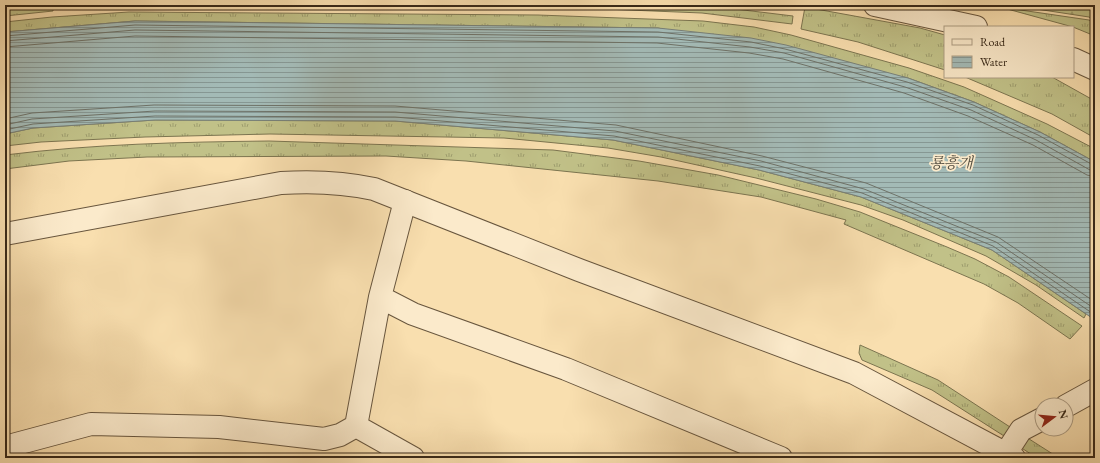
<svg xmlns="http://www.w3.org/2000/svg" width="1100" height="463" font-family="'EB Garamond','Noto Serif KR',serif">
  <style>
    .grass { fill: url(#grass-tufts); stroke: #7c7550 }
    .forest { fill: url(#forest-firs); stroke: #7c7550 }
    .water { fill: url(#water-rules); stroke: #788077 }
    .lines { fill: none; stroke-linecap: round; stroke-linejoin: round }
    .shore { stroke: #6e7268; stroke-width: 1 }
    .minor-casing { stroke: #68563e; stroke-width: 24 }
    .tertiary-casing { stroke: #68563e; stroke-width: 24 }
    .minor { stroke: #fbeacb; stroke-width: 22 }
    .tertiary { stroke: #fbeacb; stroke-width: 22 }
    .labels { text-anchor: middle; stroke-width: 3.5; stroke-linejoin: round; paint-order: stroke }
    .water-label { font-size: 15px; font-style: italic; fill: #534d40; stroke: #fbeacb }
  </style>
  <defs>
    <pattern id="grass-tufts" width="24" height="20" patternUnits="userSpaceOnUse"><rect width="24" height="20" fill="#c1c188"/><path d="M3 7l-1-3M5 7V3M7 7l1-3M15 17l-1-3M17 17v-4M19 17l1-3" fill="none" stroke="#9e9d6e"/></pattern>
    <pattern id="forest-firs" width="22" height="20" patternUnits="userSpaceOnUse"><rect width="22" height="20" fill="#c1c188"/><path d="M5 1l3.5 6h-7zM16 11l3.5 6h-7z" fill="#9e9d6e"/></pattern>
    <pattern id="water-rules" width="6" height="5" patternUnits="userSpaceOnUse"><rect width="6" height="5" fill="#a3bab6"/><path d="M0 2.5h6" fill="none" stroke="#869793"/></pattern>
  </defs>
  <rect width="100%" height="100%" fill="#f9dfaf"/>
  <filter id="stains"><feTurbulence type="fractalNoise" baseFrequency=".005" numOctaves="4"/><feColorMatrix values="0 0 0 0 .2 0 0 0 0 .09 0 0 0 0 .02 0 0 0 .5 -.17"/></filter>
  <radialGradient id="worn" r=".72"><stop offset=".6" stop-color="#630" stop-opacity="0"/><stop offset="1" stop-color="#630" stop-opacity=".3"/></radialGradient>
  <!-- grass -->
  <path class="grass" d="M5,5H53V11L5,16Z
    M506,5H702L793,16L792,24L702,13Z
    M805,7L920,28L945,35V70L858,42L801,29Z
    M1000,7L1089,20L1095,24V36L1073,27Z
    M129,12L538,15L703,21L754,27L791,35L909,68L964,87L1047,124L1095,149V162L1040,132L974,102L908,78L658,28L135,21L5,32V22L52,17Z
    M965,77H1052L1095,101V138L1052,114Z
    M155,120L395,121L613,140L759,170L861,197L992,250L1086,314L1084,318L1036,285L986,256L903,220L861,205L756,178L661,157L608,148L504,138L270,134L145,137L41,142L5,146V134L33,128Z
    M269,141L553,150L639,161L718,175L816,199L860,212L947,247L975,259L1009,277L1082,326L1070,339L1018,303L984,284L844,224L846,220L761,197L658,181L466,161L386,156L147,157L69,161L5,169V155C93,144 181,142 269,141Z
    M860,345L938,380L1010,427L1004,436L932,390L862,360L859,353Z
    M1026,437L1059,458H1037L1020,447Z"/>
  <!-- forest -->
  <path class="forest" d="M1010,5H1095V21L1089,17Z"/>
  <!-- water -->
  <path class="water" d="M135,21L658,28L751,38L786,45L908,78L974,102L1040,132L1095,162V320L992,250L861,197L759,170L613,140L395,121L155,120L33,128L5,134V32Z"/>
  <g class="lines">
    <!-- shore -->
    <path class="shore" d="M5,36L135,25L658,32L751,42L785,49L907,82L973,105L1038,135L1095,166
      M5,41L135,30L658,37L750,47L784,53L905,87L971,110L1036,140L1090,170L1095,171
      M5,47L135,36L657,43L749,53L783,59L904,93L968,116L1033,145L1087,175L1095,177
      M5,119L32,113L154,105L395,106L616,125L762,156L866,183L998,237L1095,302
      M5,125L32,119L155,111L395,112L615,131L761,161L864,189L996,242L1095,309
      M5,130L33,124L155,116L395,117L614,136L760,166L862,193L993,246L1095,315"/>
    <!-- minor casing -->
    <g class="minor-casing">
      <path id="minor" d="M380,297L413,314L566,369L781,458
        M356,426L380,297L405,201
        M5,447L91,424L219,427L324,439L340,435L356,426L413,458"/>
    </g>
    <!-- tertiary casing -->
    <g class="tertiary-casing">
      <path id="tertiary" d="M875,5L976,27
        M1073,59L1095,69
        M5,234L281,183C313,181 342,182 374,189L579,270L854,373L1014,458
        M1066,406L1095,390
        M1006,453L1021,430L1042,419"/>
    </g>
    <!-- minor -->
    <use href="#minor" class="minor"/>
    <!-- tertiary -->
    <use href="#tertiary" class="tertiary"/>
  </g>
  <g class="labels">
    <!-- water labels -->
    <g class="water-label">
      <text x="951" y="168">룡흥개</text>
    </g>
  </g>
  <!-- margin -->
  <rect width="1100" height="463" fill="none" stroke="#f9dfaf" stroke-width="20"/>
  <rect x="6" y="6" width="1088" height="451" fill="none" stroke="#382919" stroke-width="2"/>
  <rect x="10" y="10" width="1080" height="443" fill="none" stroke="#382919"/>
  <!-- legend -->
  <rect x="944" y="26" width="130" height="52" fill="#fbeacb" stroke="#ad9d84"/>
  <rect x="952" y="39" width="20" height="6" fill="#fbeacb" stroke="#ad9d84"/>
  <text x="980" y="46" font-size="12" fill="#382919">Road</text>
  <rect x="952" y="56" width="20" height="12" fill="url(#water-rules)" stroke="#ad9d84"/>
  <text x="980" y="66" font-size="12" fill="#382919">Water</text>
  <!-- north arrow -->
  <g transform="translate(1054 417) rotate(74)"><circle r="19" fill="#fbeacb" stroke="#ad9d84"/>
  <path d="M0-3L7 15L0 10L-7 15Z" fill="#8f2418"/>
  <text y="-6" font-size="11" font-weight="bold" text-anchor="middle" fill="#382919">N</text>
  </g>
  <rect width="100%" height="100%" filter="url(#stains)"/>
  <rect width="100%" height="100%" fill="url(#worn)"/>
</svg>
